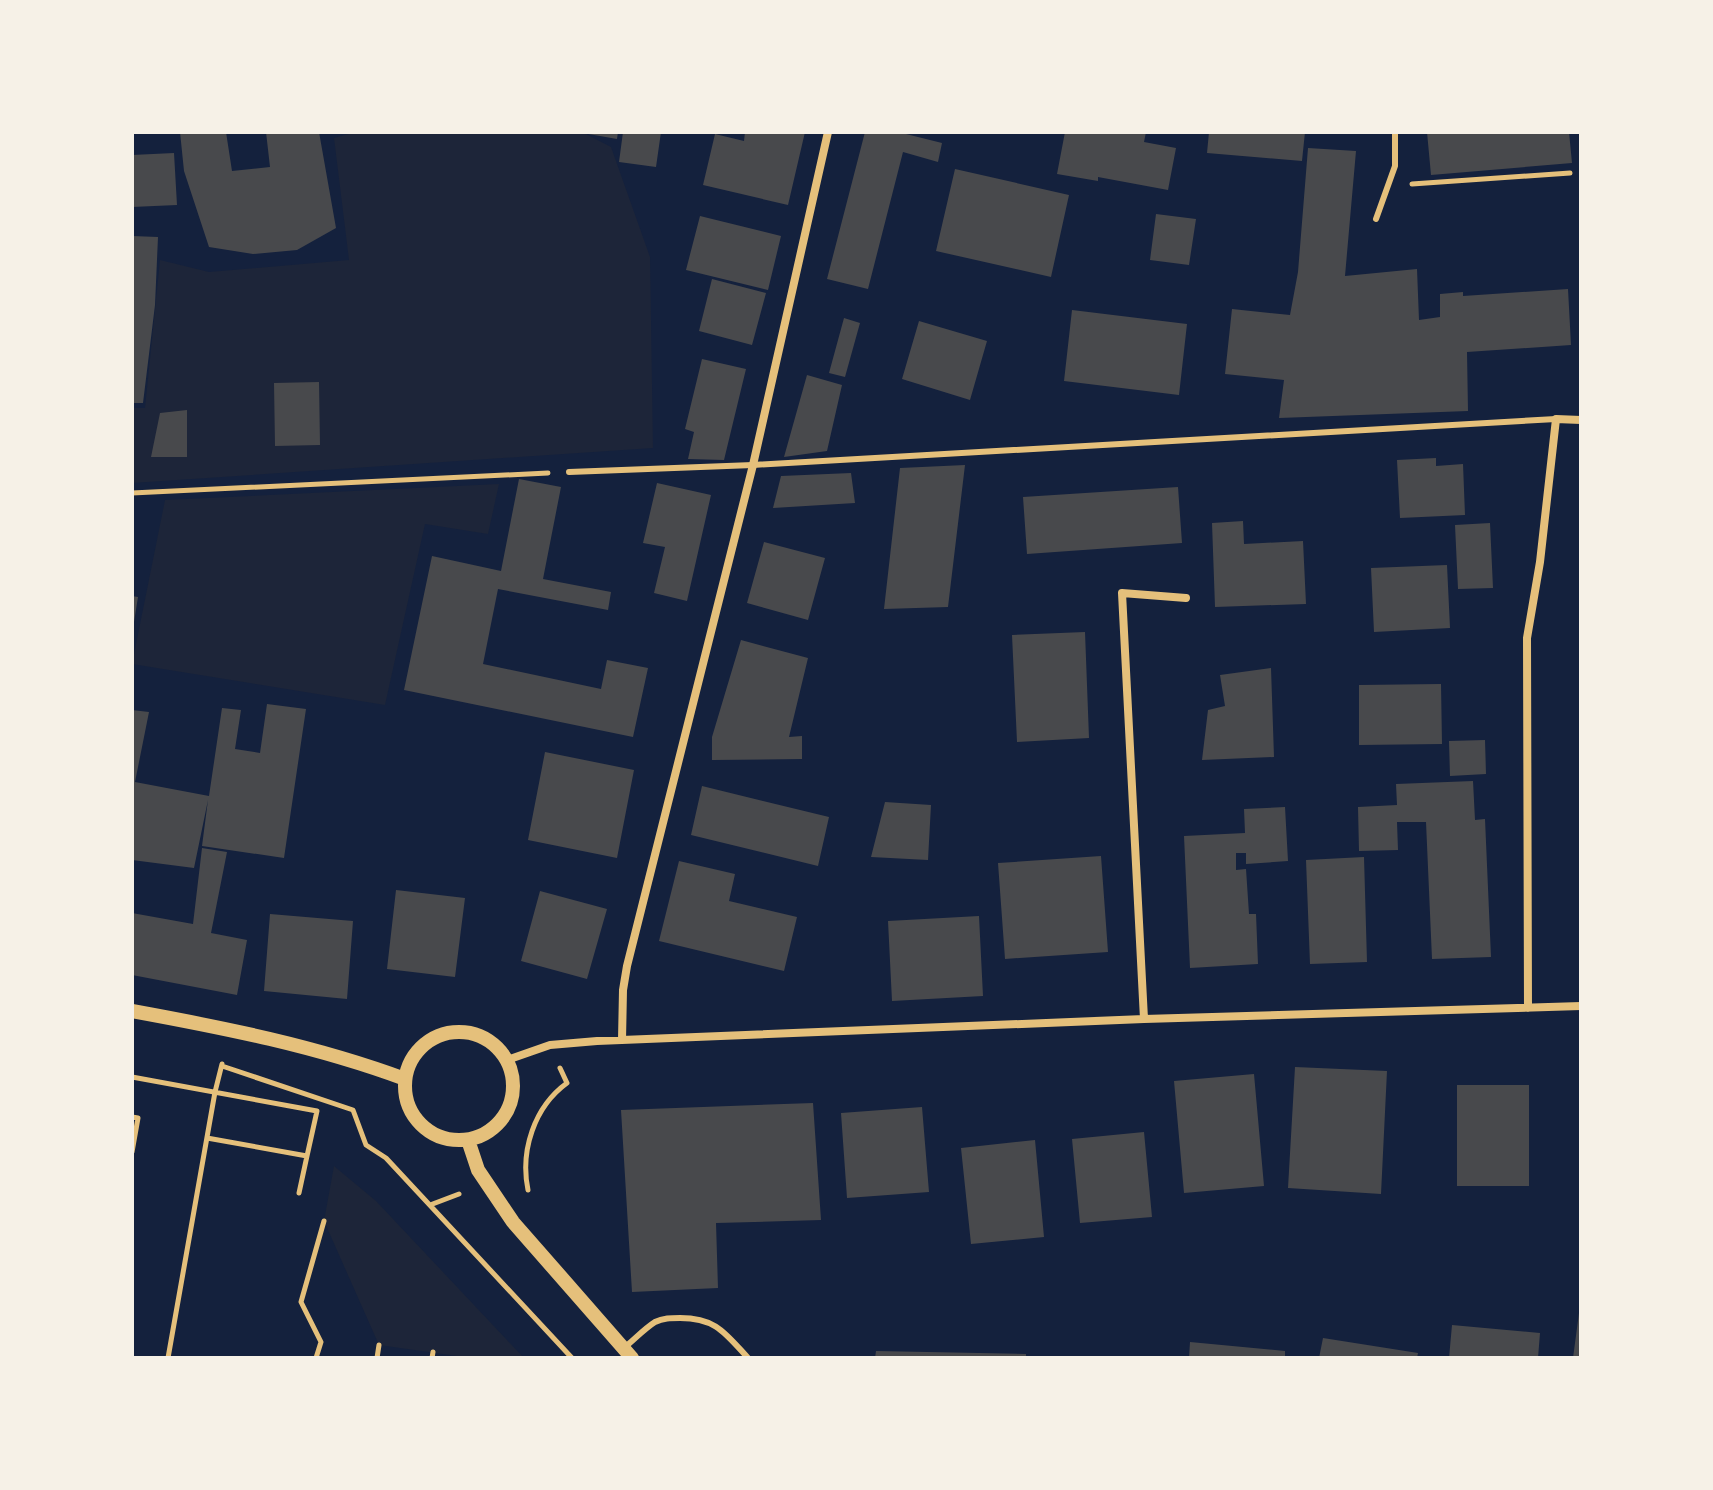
<svg xmlns="http://www.w3.org/2000/svg" width="1713" height="1490" font-family="Helvetica,sans-serif">
  <style>
    .green { fill: #1d2539 }
    .building { fill: #48494c }
    .lines { fill: none; stroke-linecap: round; stroke-linejoin: round }
    .path { stroke: #e5c07b; stroke-width: 5 }
    .service { stroke: #e5c07b; stroke-width: 6 }
    .minor { stroke: #e5c07b; stroke-width: 8 }
    .tertiary { stroke: #e5c07b; stroke-width: 14 }
  </style>
  <rect width="100%" height="100%" fill="#14213d"/>
  <!-- green -->
  <path class="green" d="M356,132H582L611,147L650,257L653,448L132,483V408H145L160,260L209,272L349,260L334,138Z
    M499,484L488,534L425,524L385,705L132,664L165,500Z
    M334,1166L376,1201L524,1358H471L379,1345L324,1221Z"/>
  <!-- building -->
  <path class="building" d="M180,132H226L232,171L270,167L266,132H319L336,228L297,250L253,254L209,247L184,171Z
    M577,132H618L617,139Z
    M623,132H661L656,167L619,162Z
    M745,132H805L788,205L703,185L715,134L744,141Z
    M865,132H898L942,143L938,162L903,152L868,289L827,279Z
    M1065,132H1146L1144,142L1176,148L1168,190L1098,177V181L1057,174Z
    M1209,132H1305L1302,161L1207,153Z
    M1427,132H1569L1572,163L1431,175Z
    M1308,148L1356,151L1345,276L1417,269L1419,320L1440,317V294L1463,292V296L1568,289L1571,345L1467,352L1468,411L1279,418L1284,380L1225,374L1232,309L1290,315L1298,272Z
    M174,153L177,205L132,207V155Z
    M955,169L1069,195L1051,277L936,251Z
    M1156,214L1196,219L1189,265L1150,260Z
    M700,216L781,236L768,290L686,270Z
    M132,236L158,237L155,305L143,403H132Z
    M712,279L766,293L752,345L699,331Z
    M1072,310L1187,324L1179,395L1064,381Z
    M844,318L860,323L845,377L829,373Z
    M919,321L987,341L970,400L902,379Z
    M702,359L746,369L724,460L688,459L694,432L685,429Z
    M807,375L842,385L827,451L784,457Z
    M319,382L320,445L275,446L274,383Z
    M187,410V457H151L160,413Z
    M1436,458V466L1463,464L1465,515L1400,518L1397,460Z
    M965,465L948,607L884,609L900,468Z
    M851,473L855,503L773,508L781,476Z
    M519,479L561,487L543,579L611,592L608,610L498,589L483,664L601,689L607,660L648,668L633,737L404,690L432,556L501,571Z
    M657,483L711,495L687,601L654,593L665,547L643,543Z
    M1178,487L1182,543L1027,554L1023,497Z
    M1243,521L1244,544L1303,541L1306,604L1215,607L1212,523Z
    M1490,523L1493,588L1458,589L1455,525Z
    M764,542L825,558L808,620L747,603Z
    M1447,565L1450,628L1374,632L1371,568Z
    M132,596L138,597L134,622H132Z
    M1085,632L1089,738L1017,742L1012,635Z
    M741,640L808,658L789,737L802,736V759L712,760V737Z
    M1271,668L1274,757L1202,760L1208,710L1225,706L1220,675Z
    M1441,684L1442,744L1359,745V685Z
    M267,704L306,709L284,858L202,846L208,800L194,868L132,860V710L149,712L135,782L209,796L222,708L241,710L235,749L260,753Z
    M1485,740L1486,774L1450,776L1449,741Z
    M545,752L634,770L617,858L528,840Z
    M1473,781L1475,820L1485,819L1491,957L1432,959L1426,822H1397L1398,850L1359,851L1358,807L1397,805L1396,784Z
    M702,786L829,817L818,866L691,835Z
    M885,802L931,805L928,860L871,857Z
    M1285,807L1288,861L1246,864V853H1236V870L1246,869L1249,914H1256L1258,964L1190,968L1184,836L1245,833L1244,809Z
    M202,848L227,852L211,933L247,940L237,995L132,975V913L193,924Z
    M1101,856L1108,952L1005,959L998,863Z
    M1364,857L1367,962L1310,964L1306,860Z
    M679,861L735,874L729,901L797,917L784,971L659,941Z
    M396,890L465,898L455,977L387,969Z
    M540,891L607,909L587,979L521,961Z
    M270,914L353,921L347,999L264,991Z
    M979,916L983,996L892,1001L888,921Z
    M1295,1067L1387,1071L1381,1194L1288,1188Z
    M1254,1074L1264,1186L1184,1193L1174,1081Z
    M1457,1085H1529V1186H1457Z
    M813,1103L821,1220L716,1223L718,1288L632,1292L621,1110Z
    M922,1107L929,1192L847,1198L841,1113Z
    M1144,1132L1152,1217L1080,1223L1072,1139Z
    M1035,1140L1044,1237L971,1244L961,1148Z
    M1579,1313L1581,1358H1573Z
    M1452,1325L1540,1333L1538,1358H1449Z
    M1323,1338L1418,1353L1417,1358H1319Z
    M1190,1342L1285,1351V1358H1189Z
    M876,1351L1026,1354V1358H875Z"/>
  <g class="lines">
    <!-- path -->
    <path class="path" d="M1412,184L1570,173
      M132,493L548,473
      M222,1066L353,1110L366,1145L386,1158L572,1358
      M132,1077L317,1111L307,1156
      M132,1117L138,1118L132,1152
      M207,1138L307,1156L299,1193
      M528,1190C520,1151 534,1107 567,1083L560,1068
      M430,1205L459,1194
      M168,1358L215,1092L222,1064
      M316,1358L321,1342L301,1302L324,1221
      M377,1358L379,1345
      M432,1358L433,1352"/>
    <!-- service -->
    <path class="service" d="M1376,219L1395,166V132
      M569,472L753,465L1556,419
      M625,1347C635,1339 644,1329 655,1322C663,1318 671,1318 680,1318C716,1318 725,1333 748,1358"/>
    <!-- minor -->
    <path class="minor" d="M1528,1008L1527,638L1540,562L1556,419L1581,420
      M1144,1019L1122,593L1186,598
      M622,1040L623,990L627,966L753,465L828,132
      M507,1060L550,1045L597,1041L1144,1019L1581,1006"/>
    <!-- tertiary -->
    <path class="tertiary" d="M132,1011C225,1028 316,1046 405,1079
      M405 1086a54 54 0 1 1 108 0a54 54 0 1 1-108 0Z
      M468,1140L478,1170L513,1222L632,1358"/>
  </g>
  <!-- border -->
  <rect width="1713" height="1490" fill="none" stroke="#f6f1e7" stroke-width="268"/>
</svg>
